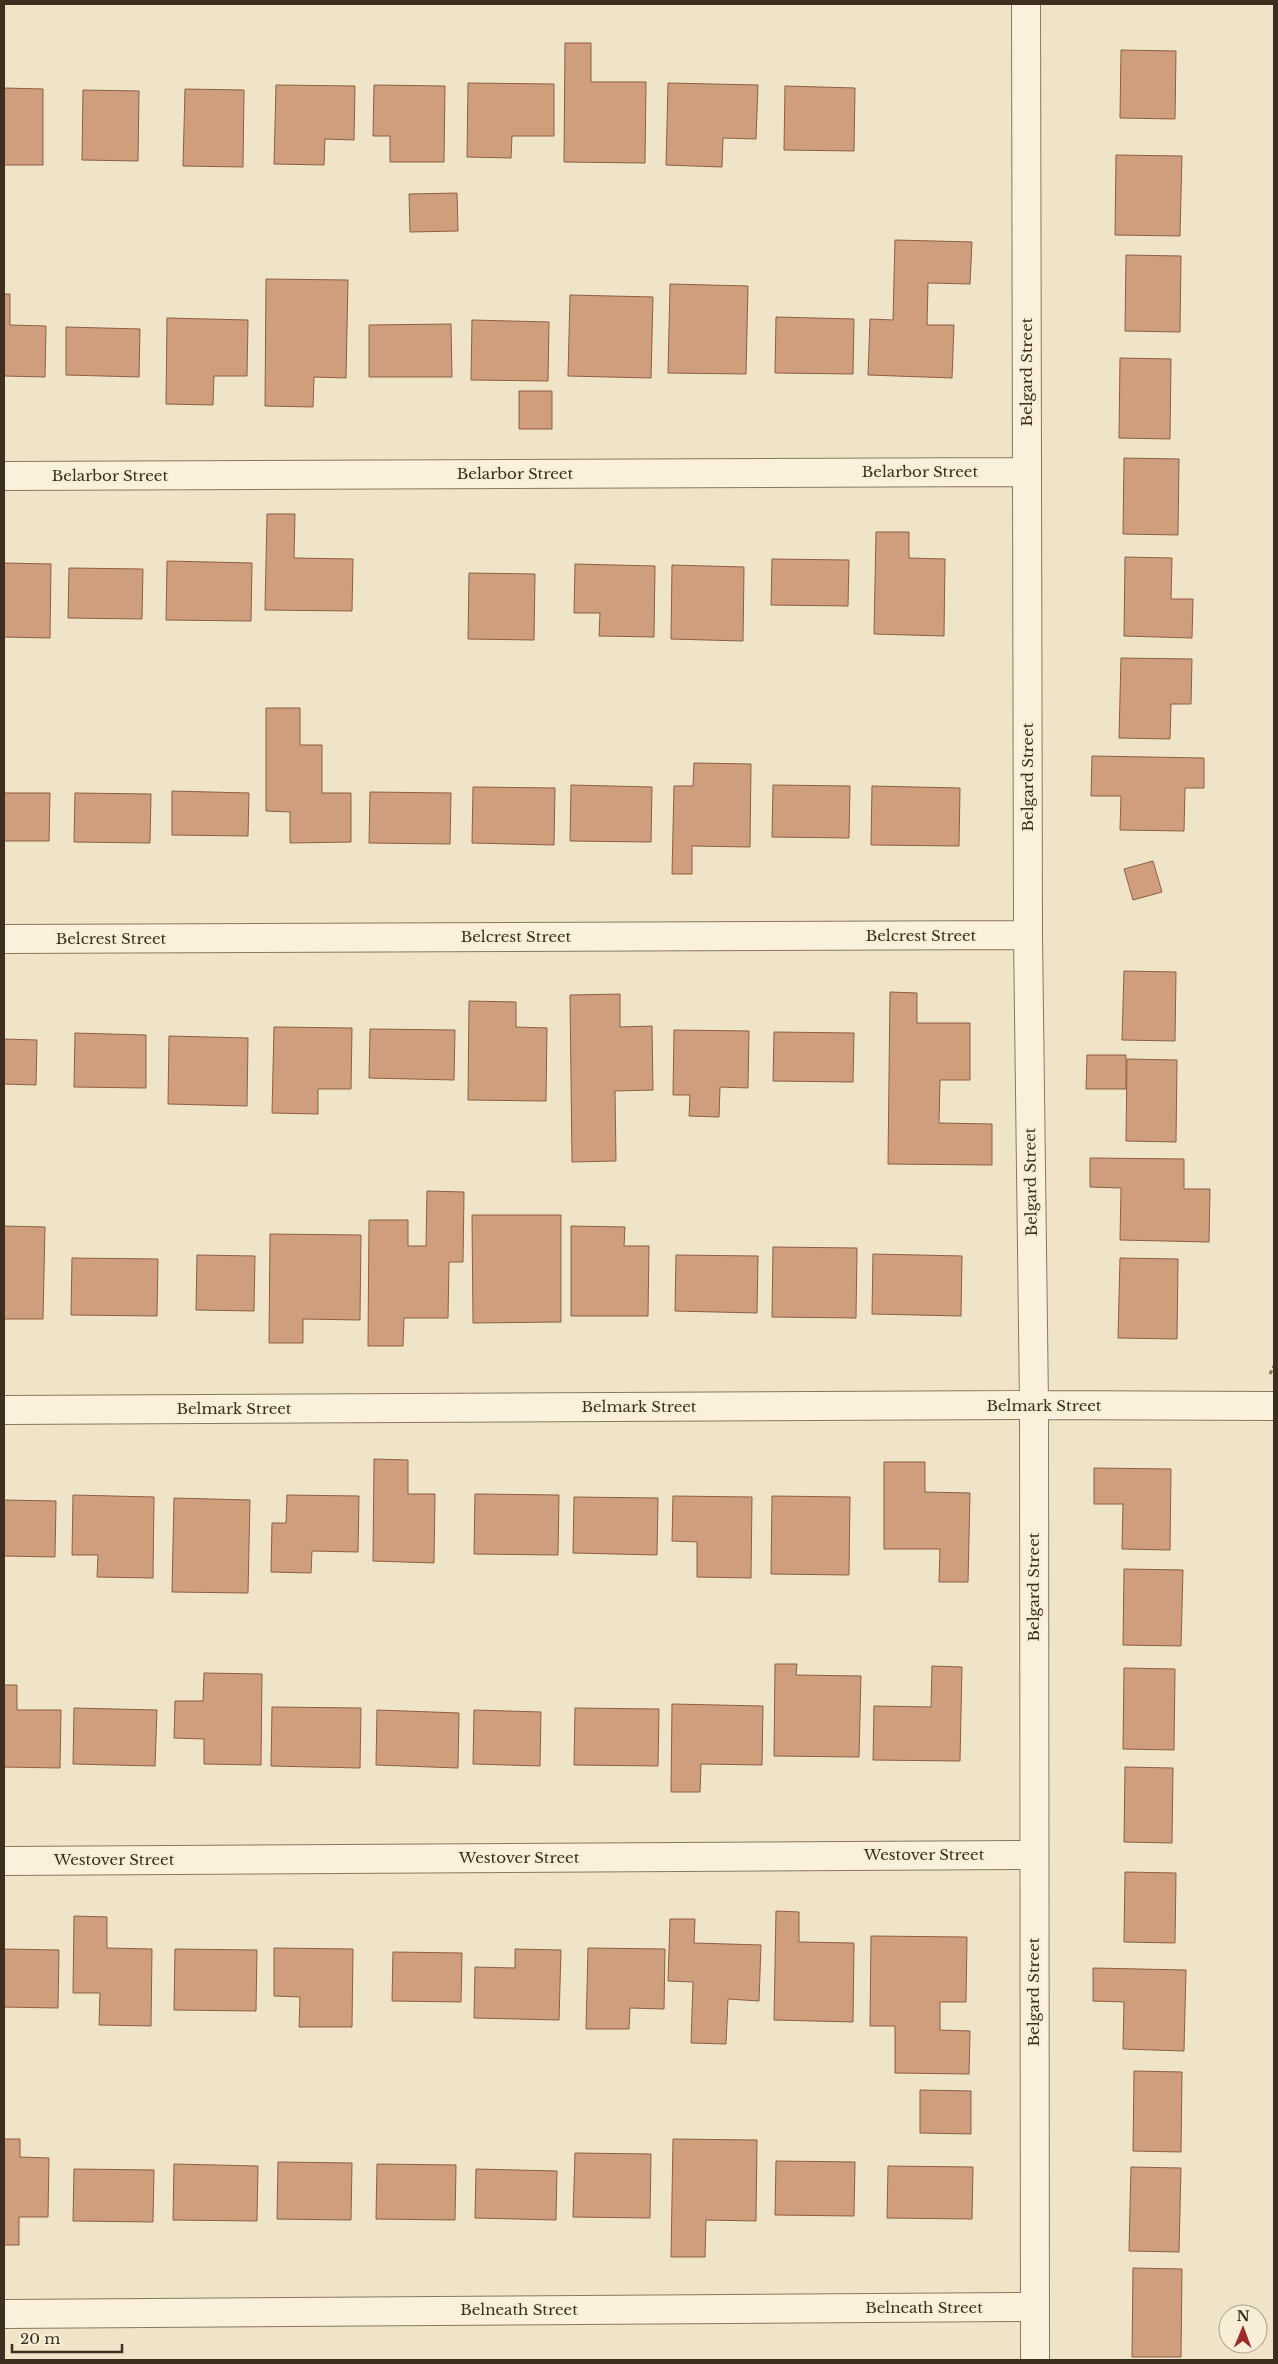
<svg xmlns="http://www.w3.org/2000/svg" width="1278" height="2364" font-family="'Libre Baskerville',serif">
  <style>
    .building { fill: #cf9f7d; stroke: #8d5f41 }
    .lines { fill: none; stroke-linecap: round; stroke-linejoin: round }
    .minor-casing { stroke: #8d765c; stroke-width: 30 }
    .path { stroke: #8d765c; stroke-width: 3; stroke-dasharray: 4 2.5; stroke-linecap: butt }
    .minor { stroke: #faf1dc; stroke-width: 28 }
    .labels { text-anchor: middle; stroke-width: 4.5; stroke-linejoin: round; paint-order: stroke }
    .street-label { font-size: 15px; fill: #3d2e20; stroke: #f7eed8 }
  </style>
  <rect width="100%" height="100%" fill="#f0e4c8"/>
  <!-- building -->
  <path class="building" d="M565,43H591V82H646L645,163L564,162Z
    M1121,50L1176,51L1175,119L1120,118Z
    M468,83L554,84V136H512L511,158L467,157Z
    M668,83L758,85L756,139L723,138L722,167L666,165Z
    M276,85L355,86L354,140L325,139L324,165L274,164Z
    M374,85L445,86L444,162H390V136H373Z
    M785,86L855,88L854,151L784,150Z
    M4,88L43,89V165H4Z
    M185,89L244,90L243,167L183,166Z
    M83,90L139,91L138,161L82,160Z
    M1116,155L1182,156L1180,236L1115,235Z
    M457,193L458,231L410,232L409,194Z
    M895,240L972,242L970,284L928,283L927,325H954L952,378L868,375L870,319L893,320Z
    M1126,255L1181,256L1180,332L1125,331Z
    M266,279L348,280L346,378L314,377L313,407L265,406Z
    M670,284L748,286L746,374L668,373Z
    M4,294H10V325L46,326L45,377L4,376Z
    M570,295L653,297L651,378L568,376Z
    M776,317L854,319L853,374L775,373Z
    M167,318L248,320L247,376H214L213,405L166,404Z
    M472,320L549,322L548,381L471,380Z
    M451,324L452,377H369V325Z
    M66,327L140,329L139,377L66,375Z
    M1120,358L1171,359L1170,439L1119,438Z
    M519,391H552V429H519Z
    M1124,458L1179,459L1178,535L1123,534Z
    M267,514H295L294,558L353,559L352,611L265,610Z
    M876,532H909V558L945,559L944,636L874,634Z
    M1125,557L1172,558L1171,599H1193L1192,638L1124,636Z
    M772,559L849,560L848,606L771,605Z
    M167,561L252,563L251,621L166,620Z
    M4,563L51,564L50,638L4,637Z
    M575,564L655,566L654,637L599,636L600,613H574Z
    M672,565L744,567L743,641L671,639Z
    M69,568L143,569L142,619L68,618Z
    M469,573L535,574L534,640L468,639Z
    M1121,658L1192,659L1191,704H1171L1170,739L1119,738Z
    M266,708H300V745H322V793H351V842L290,843V812L266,811Z
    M1092,756L1204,758V788H1185L1184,831L1120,830L1121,796H1091Z
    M694,763L751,764L750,847L692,846V874H672L674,786H693Z
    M571,785L652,787L651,842L570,841Z
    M773,785L850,786L849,838L772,837Z
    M872,786L960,788L959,846L871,845Z
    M473,787L555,788L554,845L472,843Z
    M172,791L249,793L248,836L172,835Z
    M370,792L451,793L450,844L369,843Z
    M4,793H50L49,841H4Z
    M75,793L151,794L150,843L74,842Z
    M1153,861L1162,892L1133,900L1124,869Z
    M1124,971L1176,972L1175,1041L1122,1040Z
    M890,992L917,993V1023H970V1080H940L939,1123L992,1124V1165L888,1164Z
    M620,994V1027L652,1026L653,1090L615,1091L616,1161L572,1162L570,995Z
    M469,1001L516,1002V1027L547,1028L546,1101L468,1100Z
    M274,1027L352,1028L351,1089H318V1114L272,1113Z
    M370,1029L455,1030L454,1080L369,1078Z
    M674,1030L749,1031L748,1088L720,1087L719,1117L689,1116L690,1095H673Z
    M774,1032L854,1033L853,1082L773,1081Z
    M75,1033L146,1035V1088L74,1087Z
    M169,1036L248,1038L247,1106L168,1104Z
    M4,1039L37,1040L36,1085L4,1084Z
    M1087,1055H1126V1089H1086Z
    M1127,1059L1177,1060L1176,1142L1126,1141Z
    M1090,1158L1184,1159V1189H1210L1209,1242L1120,1240L1121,1188L1090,1187Z
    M427,1191L464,1192L463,1262H449L448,1318H404L403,1346H368L369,1220H408V1246H426Z
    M472,1215H561V1322L473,1323Z
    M4,1226L45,1227L43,1319H4Z
    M571,1226L625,1227L624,1246H649L648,1316H571Z
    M270,1234L361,1235L360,1320L303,1319V1343H269Z
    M773,1247L857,1248L856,1318L772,1317Z
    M873,1254L962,1256L961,1316L872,1314Z
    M197,1255L255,1256L254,1311L196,1310Z
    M676,1255L758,1256L757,1313L675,1311Z
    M72,1258L158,1259L157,1316L71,1315Z
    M1120,1258L1178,1259L1177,1339L1118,1338Z
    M374,1459L408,1460V1494H435L434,1563L373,1561Z
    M884,1462H925V1492L970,1493L968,1582H939L940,1549H884Z
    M1094,1468L1171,1469L1170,1550L1122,1549L1123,1504H1094Z
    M475,1494L559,1495L558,1555L474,1554Z
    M73,1495L154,1497L153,1578L97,1577L98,1555H72Z
    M287,1495L359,1496L358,1552L312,1551L311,1573L271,1572L272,1523H286Z
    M673,1496L752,1497L751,1578L697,1577V1542L672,1541Z
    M772,1496L850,1497L849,1575L771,1574Z
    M574,1497L658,1498L657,1555L573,1553Z
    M174,1498L250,1500L248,1593L172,1592Z
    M4,1500L56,1501L55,1557L4,1556Z
    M1124,1569L1183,1570L1181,1646L1123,1645Z
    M775,1664H797L796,1675L861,1676L859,1757L774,1756Z
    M932,1666L962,1667L960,1761L873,1760L874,1706L931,1707Z
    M1124,1668L1175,1669L1174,1750L1123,1749Z
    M204,1673L262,1674L261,1765L204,1764V1739L174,1738L175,1701H203Z
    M4,1685H17V1710H61L60,1768L4,1767Z
    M672,1704L763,1706L762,1765L701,1764L700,1792H671Z
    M272,1707L361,1708L360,1768L271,1766Z
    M74,1708L157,1710L155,1766L73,1764Z
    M575,1708L659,1709L658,1766L574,1765Z
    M377,1710L459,1713L458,1768L376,1765Z
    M474,1710L541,1712L540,1766L473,1764Z
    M1125,1767L1173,1768L1172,1843L1124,1842Z
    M1125,1872L1176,1873L1175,1943L1124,1942Z
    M776,1911L799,1912V1942L854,1943L853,2022L774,2020Z
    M74,1916L107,1917V1948L152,1949L151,2026L99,2025L100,1993H73Z
    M670,1919H695L694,1943L761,1945L759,2001L728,1999L726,2044L691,2043L693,1982L668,1981Z
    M871,1936L967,1937L966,2002H940V2030L970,2031L969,2074L895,2073V2026H870Z
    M274,1948L353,1949L352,2027H299L300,1997L274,1996Z
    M588,1948L665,1949L664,2009L630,2008L629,2029H586Z
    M4,1949L59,1950L58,2008L4,2007Z
    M175,1949L257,1950L256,2011L174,2010Z
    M515,1949L561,1950L559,2020L474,2018L475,1967L515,1968Z
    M393,1952L462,1953L461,2002L392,2001Z
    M1093,1968L1186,1970L1184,2051L1123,2049L1124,2002L1093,2001Z
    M1134,2071L1182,2072L1181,2152L1133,2151Z
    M920,2090L971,2091V2134L920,2133Z
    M4,2139H20V2157L49,2158L48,2217H19V2245H4Z
    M673,2139L757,2140L756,2221L706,2220L705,2257H671Z
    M575,2153L651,2154L650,2218L573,2217Z
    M776,2161L855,2162L854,2216L775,2215Z
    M278,2162L352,2163L351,2220L277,2219Z
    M174,2164L258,2166L257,2221L173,2220Z
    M377,2164L456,2165L455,2220L376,2219Z
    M888,2166L973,2167L972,2219L887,2218Z
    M1131,2167L1181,2168L1179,2252L1129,2251Z
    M74,2169L154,2170L153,2222L73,2221Z
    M476,2169L557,2171L556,2220L475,2218Z
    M1133,2268L1182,2269L1181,2357H1132Z"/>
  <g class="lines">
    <!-- minor casing -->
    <g class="minor-casing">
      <path id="minor" d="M1026,4L1028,935L1034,1405L1035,2360
        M4,476L1027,472
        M4,939L1028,935
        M4,1410L1034,1405L1274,1406
        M4,1861L1034,1855
        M4,2314L1034,2307"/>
    </g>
    <!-- path -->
    <path class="path" d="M1270,1374L1274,1366"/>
    <!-- minor -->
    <use href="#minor" class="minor"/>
  </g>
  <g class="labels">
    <!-- street labels -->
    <g class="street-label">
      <text transform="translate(1027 372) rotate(-90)" y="5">Belgard Street</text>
      <text x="920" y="477">Belarbor Street</text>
      <text x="515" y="479">Belarbor Street</text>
      <text x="110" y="481">Belarbor Street</text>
      <text transform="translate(1028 777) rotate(-90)" y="5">Belgard Street</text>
      <text x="921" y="941">Belcrest Street</text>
      <text x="516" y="942">Belcrest Street</text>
      <text x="111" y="944">Belcrest Street</text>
      <text transform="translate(1031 1182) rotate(-91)" y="5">Belgard Street</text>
      <text x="1044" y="1411">Belmark Street</text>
      <text x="639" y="1412">Belmark Street</text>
      <text x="234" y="1414">Belmark Street</text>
      <text transform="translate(1034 1587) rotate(-90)" y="5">Belgard Street</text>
      <text x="924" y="1860">Westover Street</text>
      <text x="519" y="1863">Westover Street</text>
      <text x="114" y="1865">Westover Street</text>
      <text transform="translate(1034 1992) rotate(-90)" y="5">Belgard Street</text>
      <text x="924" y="2313">Belneath Street</text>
      <text x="519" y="2315">Belneath Street</text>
    </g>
  </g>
  <!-- border -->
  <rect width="1278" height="2364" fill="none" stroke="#3d2e20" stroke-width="10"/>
  <!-- north arrow -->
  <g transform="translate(1243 2329) rotate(1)"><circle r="24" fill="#f7eed8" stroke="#ada18e"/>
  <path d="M0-4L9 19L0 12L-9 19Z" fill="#9e2a2b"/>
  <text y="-8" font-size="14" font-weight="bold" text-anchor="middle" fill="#3d2e20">N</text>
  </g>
  <!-- scale -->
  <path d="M12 2344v8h110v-8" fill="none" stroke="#3d2e20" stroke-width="2.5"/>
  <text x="20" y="2344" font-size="15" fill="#3d2e20" stroke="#f7eed8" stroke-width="4" paint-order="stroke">20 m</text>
</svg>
